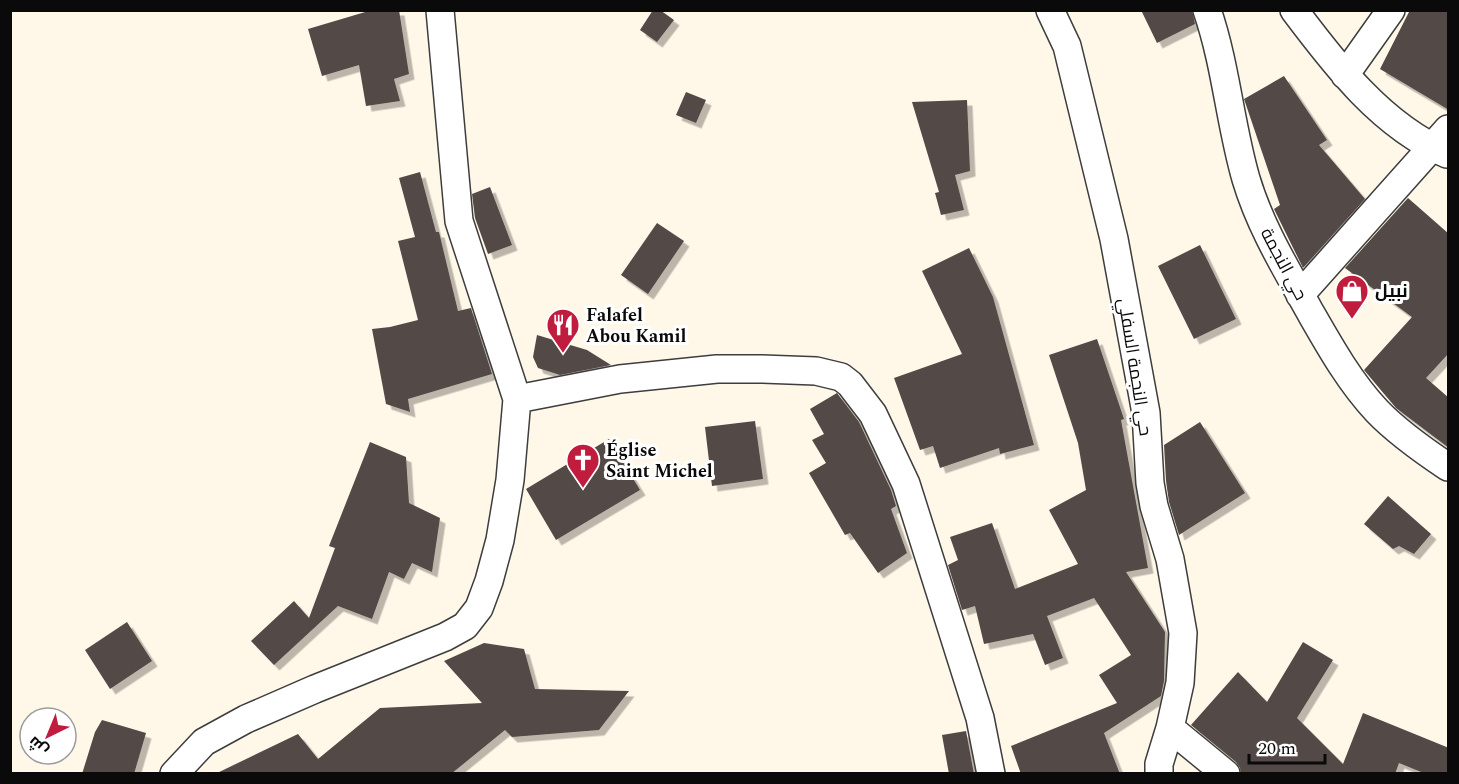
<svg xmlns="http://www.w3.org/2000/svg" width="1459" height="784" font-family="Spectral,Cairo,serif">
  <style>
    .building { fill: #534946; filter: url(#shadow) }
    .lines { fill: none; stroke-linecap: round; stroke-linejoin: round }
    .street-casing { stroke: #3d3d3d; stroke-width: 30 }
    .street { stroke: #fff; stroke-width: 27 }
    .labels { text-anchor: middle; stroke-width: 6; stroke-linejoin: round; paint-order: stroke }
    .street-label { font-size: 18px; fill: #0a0a0a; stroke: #fff }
    .poi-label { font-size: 18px; font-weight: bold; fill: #0a0a0a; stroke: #fff; text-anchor: start }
  </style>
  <defs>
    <filter id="shadow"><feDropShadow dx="5.5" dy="5.5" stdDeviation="0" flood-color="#0004"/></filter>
  </defs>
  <rect width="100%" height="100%" fill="#fff7e8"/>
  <!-- building -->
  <path class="building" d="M372,10H399L409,74L394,79L400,101L366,106L359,65L322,76L308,29Z
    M653,10H660L674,20L657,42L640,30Z
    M1141,10H1192L1195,24L1157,43Z
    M1410,10H1449V110L1380,69Z
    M1284,76L1327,140L1319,145L1365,199L1303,268L1274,209L1280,205L1244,99Z
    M686,92L706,100L696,123L676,115Z
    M967,100L970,171L955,175L964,210L941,215L935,193L939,192L912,102Z
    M420,172L436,232H439L458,311L471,308L492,374L408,399L410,412L386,404L372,329L390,327L418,320L398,241L415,237L399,178Z
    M490,187L512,245L488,254L475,218L472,194Z
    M1408,198L1449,234V353L1426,378L1449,398V448L1396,408L1364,370L1412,317L1345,268Z
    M657,223L684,241L648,294L621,275Z
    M1200,245L1236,319L1194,339L1158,266Z
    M969,248L993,297L1034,445L1000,454L999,448L940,468L933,446L920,450L894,378L962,354L922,271Z
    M537,335L587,350L611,365L560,375L538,368L533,357Z
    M1097,339L1124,419L1121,420L1148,568L1126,572L1165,632L1164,681L1161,696L1104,733L1120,774H1021L1011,746L1117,703L1099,675L1131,655L1094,598L1047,616L1063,658L1045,665L1033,634L984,644L975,606L962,610L948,565L958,560L950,537L992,523L1015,589L1078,564L1049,510L1086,490L1078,443L1049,355Z
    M837,393L859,422L891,490L896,506L891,509L907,553L878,573L850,533L845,535L809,473L826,463L812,440L824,434L810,409Z
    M755,421L763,479L712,486L705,427Z
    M1200,422L1245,493L1179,535L1169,502L1166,481L1164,445Z
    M609,439L640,490L556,540L526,489Z
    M370,442L406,457L409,503L440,518L432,572L412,563L404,579L389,572L372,619L338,606L274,665L251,641L294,601L309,618L335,548L329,546Z
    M1388,496L1431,534L1414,554L1399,546L1393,549L1364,524Z
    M127,622L152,661L110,689L85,650Z
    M1303,642L1333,660L1297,718L1343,764L1363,713L1449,748V774H1426L1399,763L1395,774H1241L1240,768L1236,762L1191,725L1238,672L1267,702Z
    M484,643L524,649L535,689L629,691L599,730L512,737L505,730L451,774H215L298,734L318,759L380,708L482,703L444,661Z
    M102,720L146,733L134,774H82L95,732Z
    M966,731L974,774H949L942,735Z"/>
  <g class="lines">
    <!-- street casing -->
    <g class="street-casing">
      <path id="street" d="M1050,10L1067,46L1114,239L1146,413L1150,483L1154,506L1170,559L1183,633L1180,683L1170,728
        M1207,10C1226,65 1230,124 1246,179C1260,226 1285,267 1309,310C1329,345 1349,381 1377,411C1398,433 1424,451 1448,467
        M1294,10C1336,66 1382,126 1447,154
        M1345,75L1391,10
        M1300,295L1448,129
        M517,399L620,379L717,369H761L816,371L841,377L850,384L873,414L906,484L980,718L991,774
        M174,774L204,742L246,719L315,689L445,637L465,626L479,608L489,581L500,540L510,480L517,399L459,221L440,10
        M1159,774V764L1170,728L1226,774"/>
    </g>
    <!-- street -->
    <use href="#street" class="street"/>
  </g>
  <!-- icons -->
  <defs>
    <g id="shop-pin" transform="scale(1.725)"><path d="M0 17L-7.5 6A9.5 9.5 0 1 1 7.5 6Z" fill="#c01c3d" stroke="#fff"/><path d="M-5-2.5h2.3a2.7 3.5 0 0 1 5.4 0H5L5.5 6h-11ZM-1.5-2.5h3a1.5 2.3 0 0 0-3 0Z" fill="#fff"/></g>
    <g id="restaurant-pin" transform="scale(1.725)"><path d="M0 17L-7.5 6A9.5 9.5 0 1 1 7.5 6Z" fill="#c01c3d" stroke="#fff"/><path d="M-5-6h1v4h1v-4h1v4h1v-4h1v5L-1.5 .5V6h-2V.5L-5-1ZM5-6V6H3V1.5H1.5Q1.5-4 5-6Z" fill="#fff"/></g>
    <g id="church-pin" transform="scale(1.725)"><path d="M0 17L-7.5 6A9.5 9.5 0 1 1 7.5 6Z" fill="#c01c3d" stroke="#fff"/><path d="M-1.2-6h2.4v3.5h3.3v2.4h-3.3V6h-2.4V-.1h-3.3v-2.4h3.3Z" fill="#fff"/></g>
  </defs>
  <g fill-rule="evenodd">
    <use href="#shop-pin" x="1352" y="291"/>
    <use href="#restaurant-pin" x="563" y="325"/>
    <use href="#church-pin" x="583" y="460"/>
  </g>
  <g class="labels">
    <!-- street labels -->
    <g class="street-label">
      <text transform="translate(1284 264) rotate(62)" y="6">حي النجمة</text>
      <text transform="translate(1135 367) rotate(81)" y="6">حي النجمة السفلي</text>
    </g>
    <!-- poi labels -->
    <g class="poi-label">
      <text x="1375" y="297">نبيل</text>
      <text x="586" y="321">Falafel<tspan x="586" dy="21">Abou Kamil</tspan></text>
      <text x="606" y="456">Église<tspan x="606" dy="21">Saint Michel</tspan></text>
    </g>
  </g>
  <!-- border -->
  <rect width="1459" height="784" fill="none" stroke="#0a0a0a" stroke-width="24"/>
  <!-- north arrow -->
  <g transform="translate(48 736) rotate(223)"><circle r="28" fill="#ffffff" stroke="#9d9d9d" stroke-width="1.5"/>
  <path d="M0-4.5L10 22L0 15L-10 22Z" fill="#c01c3d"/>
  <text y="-9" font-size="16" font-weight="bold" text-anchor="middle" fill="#0a0a0a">ش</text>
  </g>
  <!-- scale -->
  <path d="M1249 754v9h76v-9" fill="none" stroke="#0a0a0a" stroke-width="3"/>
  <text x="1258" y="754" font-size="18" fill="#0a0a0a" stroke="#ffffff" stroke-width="4.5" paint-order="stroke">20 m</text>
</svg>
